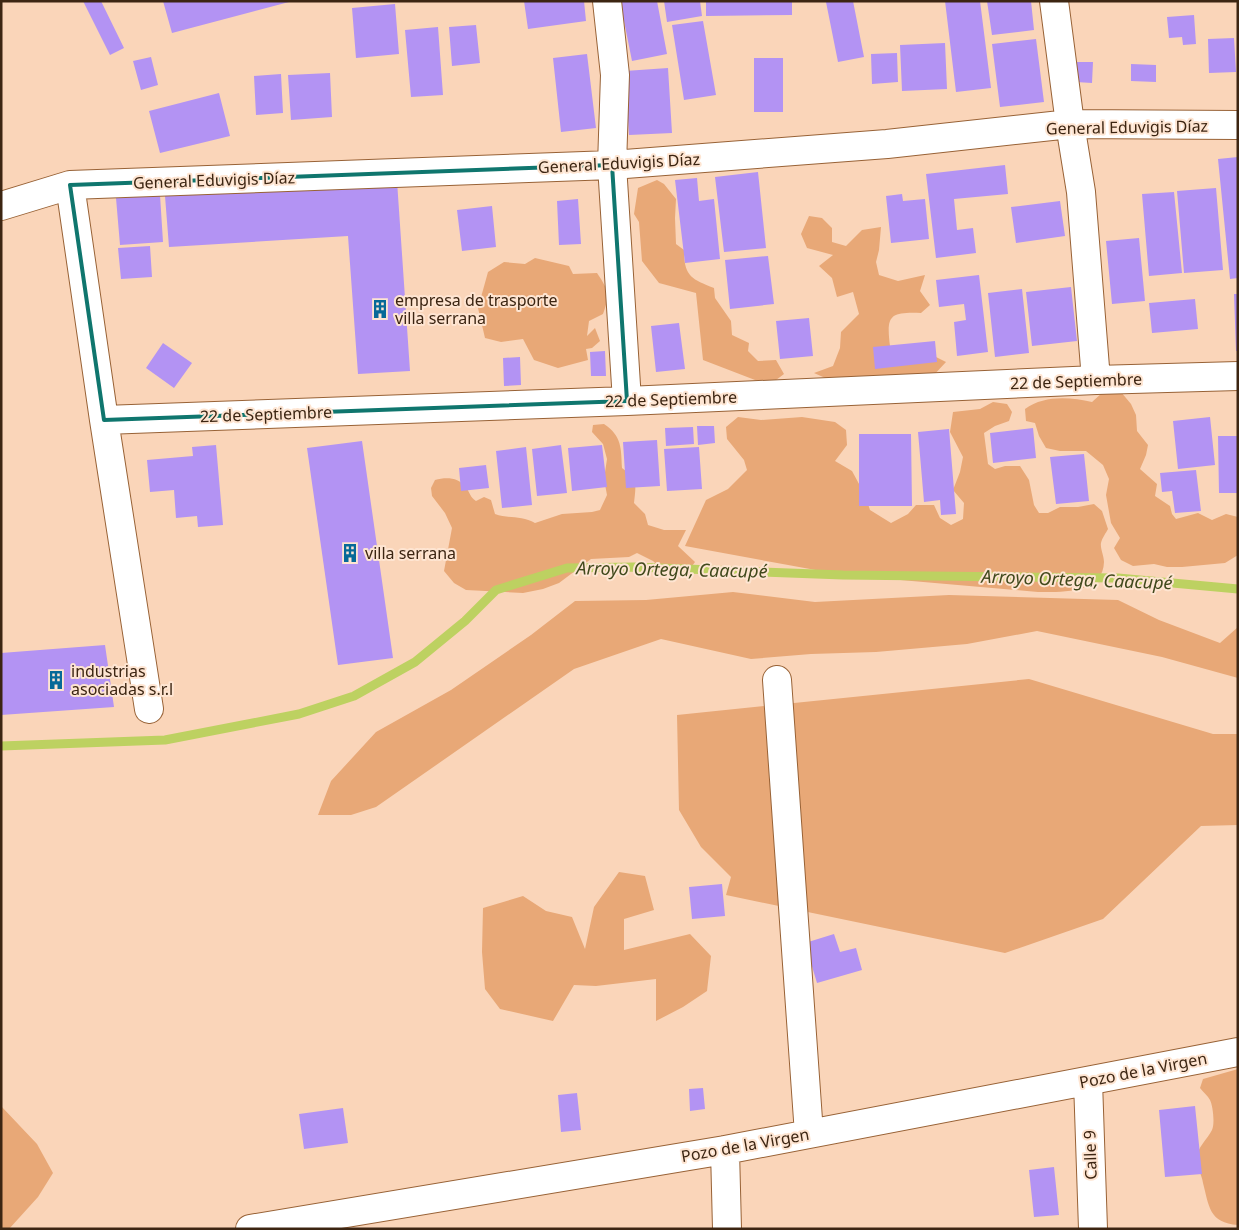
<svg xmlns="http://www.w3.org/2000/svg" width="1239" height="1230" font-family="'Noto Sans',sans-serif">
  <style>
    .green { fill: #e8a877 }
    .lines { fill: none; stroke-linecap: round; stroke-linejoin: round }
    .stream { stroke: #bdd161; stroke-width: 9 }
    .building { fill: #b393f3 }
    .street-casing { stroke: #986236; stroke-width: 30 }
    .street { stroke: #fff; stroke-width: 28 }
    .marked { fill: none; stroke: #0f766e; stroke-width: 4; stroke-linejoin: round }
    .labels { text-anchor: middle; stroke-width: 4; stroke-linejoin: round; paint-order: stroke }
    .street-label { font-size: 16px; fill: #3c2512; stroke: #fee5d2 }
    .poi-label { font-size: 16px; fill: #3c2512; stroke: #fee5d2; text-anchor: start }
    .water-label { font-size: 18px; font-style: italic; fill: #41491c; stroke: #fee5d2 }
  </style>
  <rect width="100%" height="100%" fill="#fad5b9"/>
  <!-- green -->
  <path class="green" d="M657,180L664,184L676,199L675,218L676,244L684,250C684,276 691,279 714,288L715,298L731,321L732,335L749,343L748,351L758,361L776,360L784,374L772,383L755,380L703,360L696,293L659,283L642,261L639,222L634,214L638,188Z
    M809,216L822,218L832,228V242L846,246L862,230L881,227L879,250L876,262L879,275L898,281L925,275L920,291L930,305L921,313C890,312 886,315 890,346L930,354L946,362L932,377L839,384L814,373L833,366L840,348L841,332L859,314L853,292L837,297L832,278L819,266L833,255L807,248L801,234Z
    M535,258L569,266L573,274L597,273C609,291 610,294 603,314L589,321L587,336L595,328L600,341L592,348L586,349L588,360L558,368L534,360L523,339L501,342L485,338L478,308L488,272L504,262L525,264Z
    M1121,392L1131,404L1136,415L1137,431L1148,445L1146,455L1140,469L1157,484L1155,496L1170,506L1172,514L1176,519L1198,513L1212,520L1226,514L1238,517V555L1225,563L1182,567H1167L1154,564L1133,566L1121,560L1114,548L1120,538L1111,523L1106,495L1109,479L1103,465L1086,451H1060L1046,448L1039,436L1035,423L1026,421L1025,409C1044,395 1070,397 1092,402L1102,393Z
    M993,402L1007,404L1012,412L1009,421L995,426L984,433L988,464L995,469L1005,466H1020L1029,480L1034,505L1039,513H1048L1060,507H1078L1094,504L1102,511L1108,529C1106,533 1102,538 1101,543C1100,548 1104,556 1104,562C1103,594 1062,592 1038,592L843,575L685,546L706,500L728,489L747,470L744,460L727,439L726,427L738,417L761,420L802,417L835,422L846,430L847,445L835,461L852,471L865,495L870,510L891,523L908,514L916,505H934L940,518L951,525L963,519L964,503L953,490L960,472L963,457L950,432L953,412L980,409Z
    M604,424C622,436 621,448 622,468C638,480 636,484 634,503L645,514L648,525L664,530H686L678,546L695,562L686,574L661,568L653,561L637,553L629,557L591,559L559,583L543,589L523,593L466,590L454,583L444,571L452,528L445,513L432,496L431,488L435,480C446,477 458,477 466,487C470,493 470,497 476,501L484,497L491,500L495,514C508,519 522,515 535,523L562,514L592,512L600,510L607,495L604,479L607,459L603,444L592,432L593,425Z
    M733,592L815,602L949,595L1118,600L1159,620L1220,643L1238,627V678L1162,657L1037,631L967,644L876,652L811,654L751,659L661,639L574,669L376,807L351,815H318L331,781L376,732L451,690L531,635L575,601L646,600Z
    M1029,679L1213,734H1238V825L1201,826L1103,919L1005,953L726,895L731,877L701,847L679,810L677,715Z
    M619,872L645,876L654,910L624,919V950L690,934L711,956L707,991L683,1007L656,1021V979L596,986L574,985L553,1021L500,1009L485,989L482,952L483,908L523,896L546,911L572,917L585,949L594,907Z
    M1238,1069V1225C1209,1223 1209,1206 1203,1183C1202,1175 1197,1168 1197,1160C1196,1148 1207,1140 1212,1130C1215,1124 1213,1106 1210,1100C1208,1096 1203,1092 1200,1088L1203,1079Z
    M1,1106L37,1144L53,1173L38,1197L9,1229H1Z"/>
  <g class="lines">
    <!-- stream -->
    <path class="stream" d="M1,746L165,740L299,714L354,696L415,662L465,621L496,590L567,568L634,567L843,575L1118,578L1238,589"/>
  </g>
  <!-- building -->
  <path class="building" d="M83,1H101L124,48L110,55Z
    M163,1H289V2L172,33Z
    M524,1H584L586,21L528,29Z
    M620,1H657L667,54L632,61Z
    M664,1H700L702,16L667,22Z
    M706,1H792V15L706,16Z
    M831,1H853L864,57L838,62L826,2Z
    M945,1H980L991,88L956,92Z
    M987,1H1031L1034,30L992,35Z
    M395,4L399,54L356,58L352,8Z
    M1194,15L1196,44L1183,45L1182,37L1169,38L1167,17Z
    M703,21L716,95L684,100L672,25Z
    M476,25L480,63L452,66L449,27Z
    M438,27L443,95L411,97L405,30Z
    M1234,38L1236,72L1209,73L1208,39Z
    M1036,39L1044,102L1000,107L992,44Z
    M945,43L947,89L902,91L900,45Z
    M897,53L898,82L872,84L871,54Z
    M587,54L596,128L561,132L553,58Z
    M151,57L158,85L141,90L133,61Z
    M754,58H783V112H754Z
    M1076,62H1093L1092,83L1076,82Z
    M1131,64L1156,65V82L1131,81Z
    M668,68L672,133L629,135L625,71Z
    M330,73L332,117L291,120L288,75Z
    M281,74L283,113L256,115L254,76Z
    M219,93L230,136L160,153L149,111Z
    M1238,157V278L1230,279L1218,159Z
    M1005,165L1008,194L954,199L957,230L973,228L976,253L936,258L926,174Z
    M758,172L766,248L724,252L715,177Z
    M697,178L699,201L714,199L720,259L685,263L675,180Z
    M397,181L410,371L358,374L348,236L169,247L165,196Z
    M1216,188L1223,270L1184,273L1177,191Z
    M1174,192L1182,273L1149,276L1142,194Z
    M902,194L903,201L925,199L929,239L891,243L886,196Z
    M160,195L163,242L120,245L116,198Z
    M578,199L581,244L559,245L557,201Z
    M1060,201L1065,236L1016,243L1011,207Z
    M492,206L496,247L462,251L457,210Z
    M1139,238L1145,301L1112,304L1106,241Z
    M150,246L152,277L121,279L118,248Z
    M768,256L774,304L730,309L725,260Z
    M979,275L988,352L957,356L954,322L966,320L964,304L939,307L936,280Z
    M1071,287L1077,341L1032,346L1026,292Z
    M1022,289L1029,353L995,357L988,293Z
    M1234,294H1238V351H1236Z
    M1195,299L1198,329L1152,333L1149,303Z
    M809,318L813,356L780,359L776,321Z
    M679,323L685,369L656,372L651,326Z
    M935,341L937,362L875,369L873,347Z
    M163,343L192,363L174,388L146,368Z
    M605,351L606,376H591L590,352Z
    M520,357L521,385L504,386L503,358Z
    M1210,417L1215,465L1178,469L1173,421Z
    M697,426H714L715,443L698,445Z
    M693,427L694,444L666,446L665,428Z
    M1033,428L1036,458L993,463L990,433Z
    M949,429L956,514L941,515L940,500L924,502L918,432Z
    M859,434H911L912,506H859Z
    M1218,436H1238V493H1219Z
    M657,440L660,486L626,488L623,442Z
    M362,441L393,658L338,665L307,448Z
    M216,445L223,525L198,527L197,516L176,518L174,490L150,492L147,460L193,456L192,447Z
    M561,445L567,493L537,496L532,449Z
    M602,445L607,487L572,491L568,448Z
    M526,447L532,505L502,508L496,451Z
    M699,447L702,489L667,491L664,449Z
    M1084,454L1089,501L1056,504L1050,457Z
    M486,465L489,488L461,491L459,468Z
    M1196,470L1201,511L1175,513L1172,491L1162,492L1160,473Z
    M105,645L114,707L1,715V653Z
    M722,884L725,916L692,919L689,887Z
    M834,934L840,952L856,948L862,970L817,983L805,943Z
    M703,1088L705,1109L690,1111L689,1089Z
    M577,1093L581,1130L561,1132L558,1095Z
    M1195,1106L1202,1174L1165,1177L1159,1110Z
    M343,1108L348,1143L304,1149L299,1114Z
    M1054,1167L1059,1215L1034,1217L1029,1170Z"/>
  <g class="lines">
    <!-- street casing -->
    <g class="street-casing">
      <path id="street" d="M607,1L615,75L612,165L627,401
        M1054,1L1070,124L1081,192L1096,380
        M70,185L104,420L149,709
        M1,206L70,185L612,165L887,144L1070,124L1238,125
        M104,420L627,401L1096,380L1238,376
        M777,680L809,1134
        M1088,1081L1093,1229
        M725,1150L727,1229
        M250,1229L725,1150L1238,1052"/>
    </g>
    <!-- street -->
    <use href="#street" class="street"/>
  </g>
  <!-- marked area -->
  <path class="marked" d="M612,165L627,401L104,420L70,185Z"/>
  <!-- icons -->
  <defs>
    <g id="building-bare" transform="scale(1.5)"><path d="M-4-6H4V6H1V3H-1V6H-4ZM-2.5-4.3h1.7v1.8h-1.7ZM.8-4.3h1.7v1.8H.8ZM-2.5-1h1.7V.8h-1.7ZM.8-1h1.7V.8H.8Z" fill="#076998" stroke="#fee5d2" stroke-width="2.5" paint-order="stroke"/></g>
  </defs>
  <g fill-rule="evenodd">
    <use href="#building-bare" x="380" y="309"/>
    <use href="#building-bare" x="350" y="553"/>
    <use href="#building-bare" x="56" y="680"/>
  </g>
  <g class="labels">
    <!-- street labels -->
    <g class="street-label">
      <text transform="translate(1127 127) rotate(-1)" y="6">General Eduvigis Díaz</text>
      <text transform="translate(619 163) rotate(-3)" y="6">General Eduvigis Díaz</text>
      <text transform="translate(214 180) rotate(-2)" y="6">General Eduvigis Díaz</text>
      <text transform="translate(1076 381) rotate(-2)" y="6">22 de Septiembre</text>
      <text transform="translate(671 399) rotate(-2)" y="6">22 de Septiembre</text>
      <text transform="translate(266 414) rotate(-2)" y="6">22 de Septiembre</text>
      <text transform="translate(1143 1070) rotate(-11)" y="6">Pozo de la Virgen</text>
      <text transform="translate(745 1145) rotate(-10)" y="6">Pozo de la Virgen</text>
      <text transform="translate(1090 1155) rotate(-92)" y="6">Calle 9</text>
    </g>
    <!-- poi labels -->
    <g class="poi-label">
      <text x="395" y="306">empresa de trasporte<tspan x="395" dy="18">villa serrana</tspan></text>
      <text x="365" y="559">villa serrana</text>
      <text x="71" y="677">industrias<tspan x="71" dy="18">asociadas s.r.l</tspan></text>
    </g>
    <!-- water labels -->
    <g class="water-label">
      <text transform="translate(672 570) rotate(1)" y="6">Arroyo Ortega, Caacupé</text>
      <text transform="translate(1077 580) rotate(2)" y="6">Arroyo Ortega, Caacupé</text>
    </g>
  </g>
  <!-- border -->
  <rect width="1239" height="1230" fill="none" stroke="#3c2512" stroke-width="5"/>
</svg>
